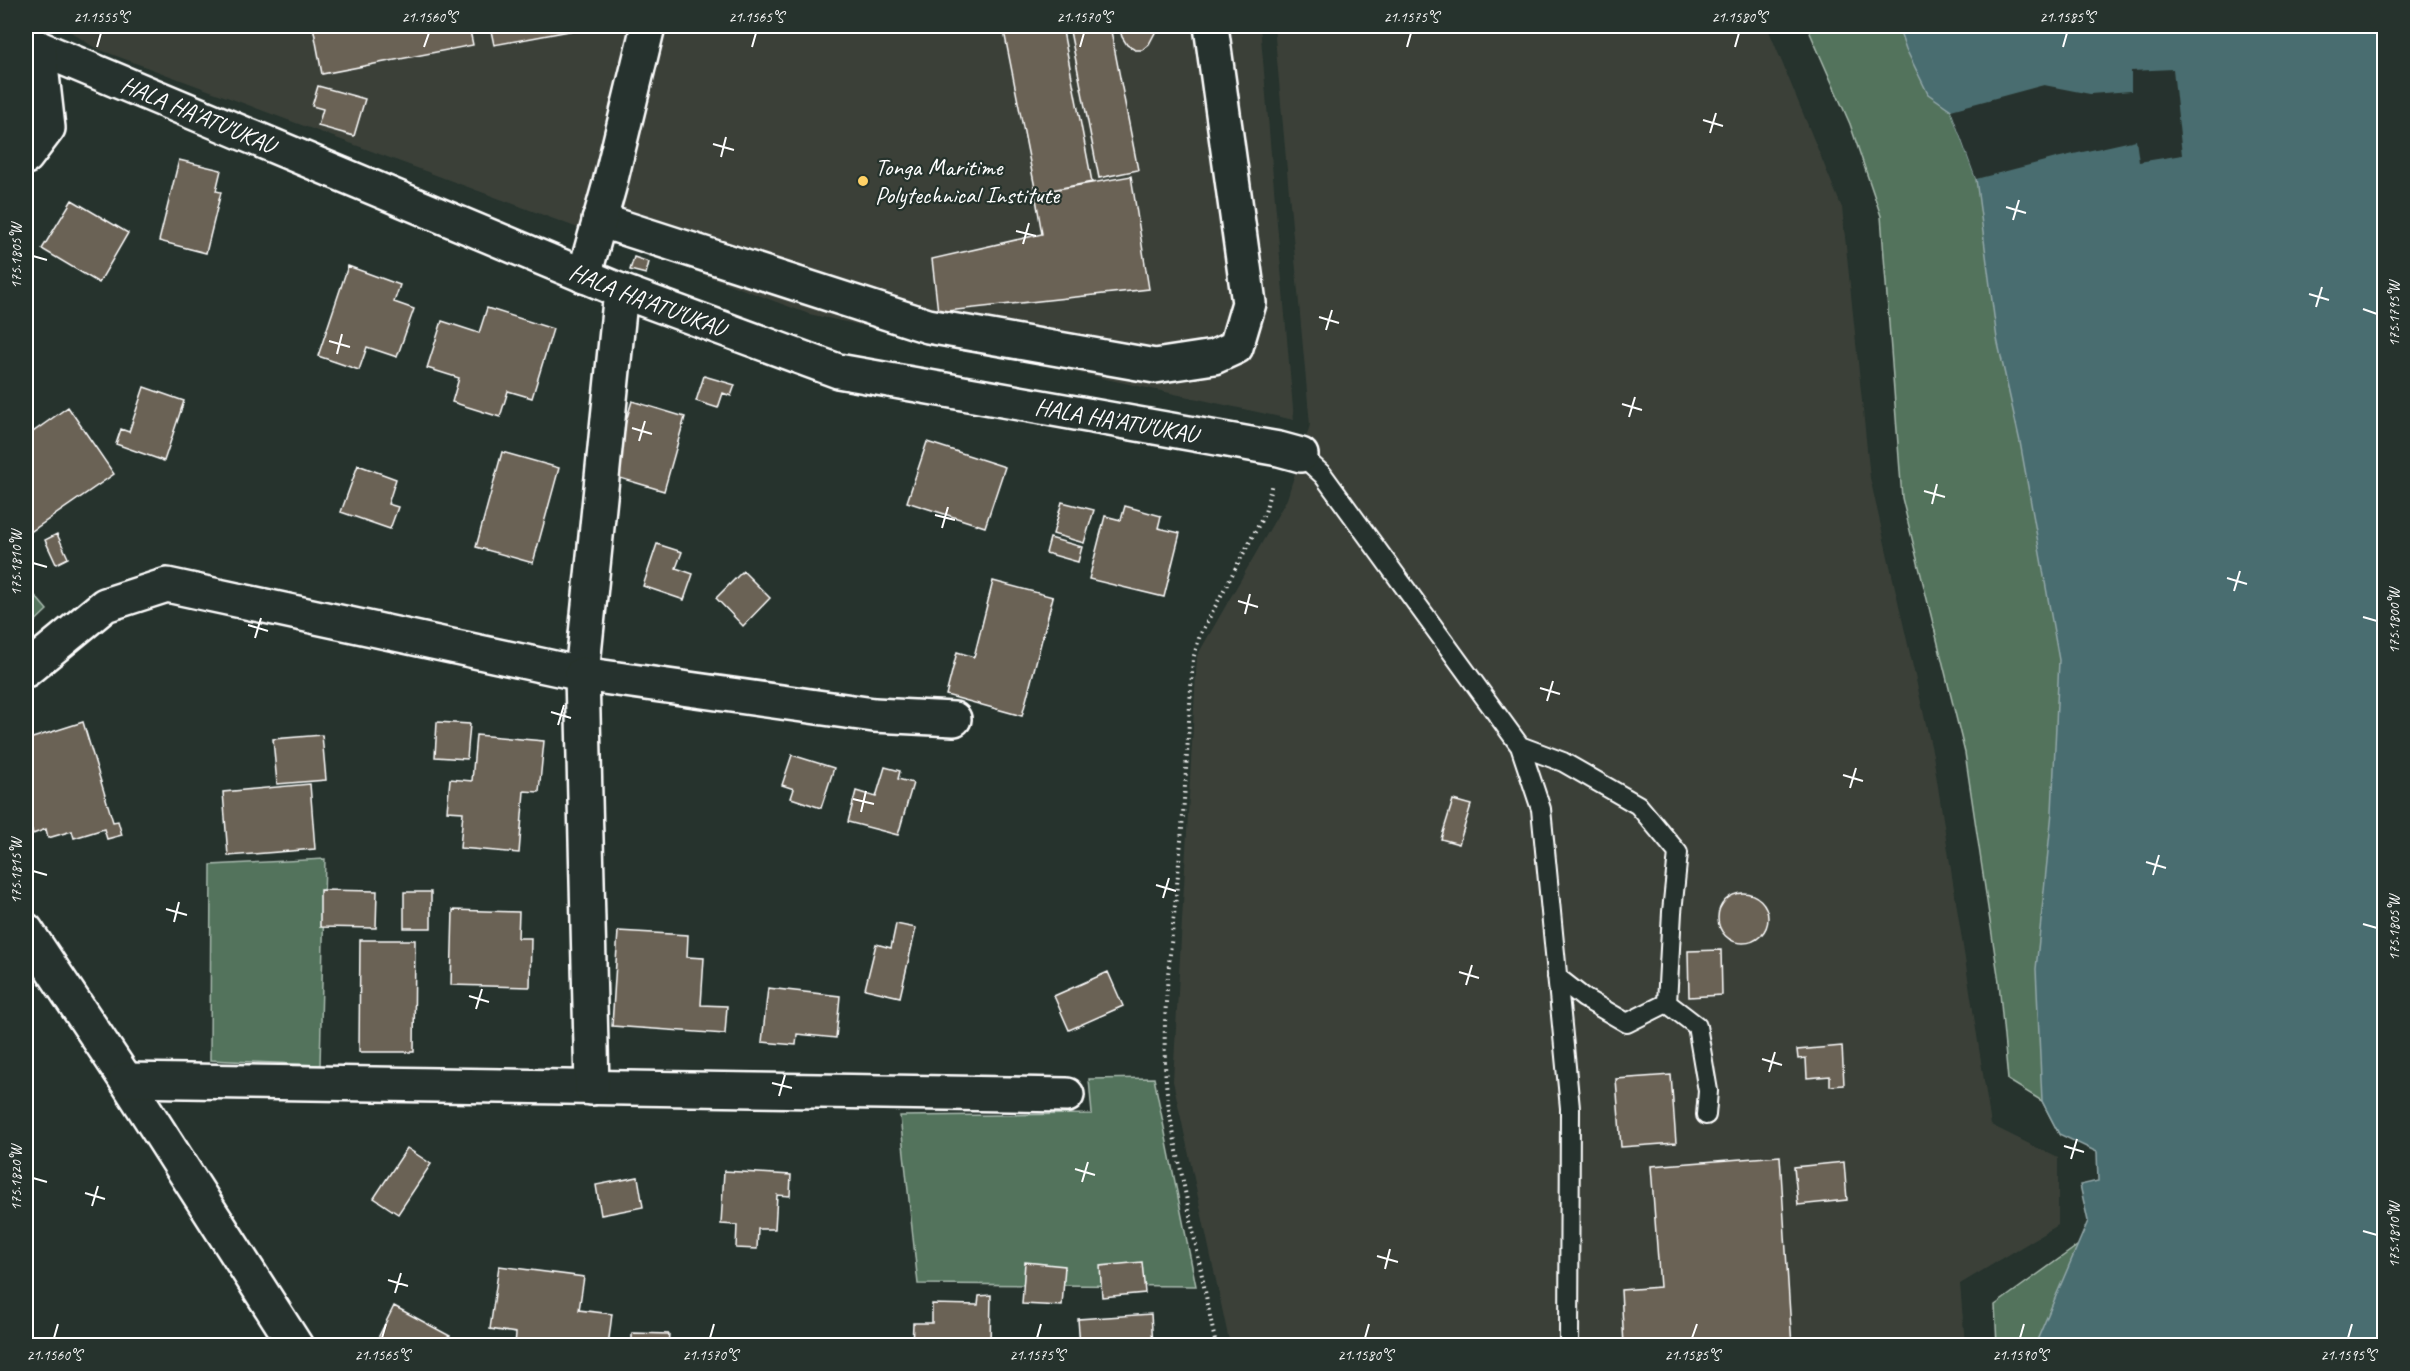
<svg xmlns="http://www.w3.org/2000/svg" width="2410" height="1371" font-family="Caveat,sans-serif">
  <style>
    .built { fill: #3b4139 }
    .green { fill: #52735c; stroke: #a8b9ae; stroke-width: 1.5 }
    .water { fill: #4a6d70; stroke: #92a7a9; stroke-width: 1.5 }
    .pier { fill: #26332d }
    .building { fill: #6b6254; stroke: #fff; stroke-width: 1.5 }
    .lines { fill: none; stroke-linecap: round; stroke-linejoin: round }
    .lane-casing { stroke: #fff; stroke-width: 22 }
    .street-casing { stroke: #fff; stroke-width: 38 }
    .path { stroke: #fff; stroke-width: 4; stroke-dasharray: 1.5 4.5; stroke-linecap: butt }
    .lane { stroke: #26332d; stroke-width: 18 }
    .street { stroke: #26332d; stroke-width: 33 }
    .ticks { fill: none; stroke: #fff; stroke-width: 2 }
    .poi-dot { fill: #ffd166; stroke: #26332d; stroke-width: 2 }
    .labels { text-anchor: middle; stroke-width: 4.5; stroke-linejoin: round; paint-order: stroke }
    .street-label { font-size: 24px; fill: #fff; stroke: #26332d }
    .poi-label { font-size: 24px; fill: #fff; stroke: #26332d; text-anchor: start }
    .neatline { fill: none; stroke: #fff; stroke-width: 2 }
    .ticks-label { font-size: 15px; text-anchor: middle; fill: #fff }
  </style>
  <rect width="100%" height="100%" fill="#26332d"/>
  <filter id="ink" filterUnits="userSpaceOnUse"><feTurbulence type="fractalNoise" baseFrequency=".0167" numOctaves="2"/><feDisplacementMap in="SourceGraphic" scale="12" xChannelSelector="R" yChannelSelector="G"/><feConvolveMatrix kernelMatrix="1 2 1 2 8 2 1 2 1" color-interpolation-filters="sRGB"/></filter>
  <g filter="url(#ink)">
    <!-- built -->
    <path class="built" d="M62,26H1260L1294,420L809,314L95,48Z
      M1274,26H1767L1842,208L1870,478L1933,755L1991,1125L2058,1158V1225L1960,1284L1965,1345H1230L1173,1081L1197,656L1287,499L1310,425Z"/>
    <!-- green -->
    <path class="green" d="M1807,26H1983L2088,445L2059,1134L2042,1101L2008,1080L1999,982L1965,753L1902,498L1881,216L1850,124Z
      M26,585L47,610L26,630Z
      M325,859L320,1065L210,1060L211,865Z
      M1154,1078L1196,1286L918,1284L900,1116L1092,1114L1089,1079Z
      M2077,1246L2095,1345H1997L1995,1305Z"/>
    <!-- water -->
    <path class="water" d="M1898,26H2384V1345H2035L2088,1221L2080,1185L2098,1181L2097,1152L2059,1134L2042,1101L2036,969L2052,812L2059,660L2020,442L1997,339L1976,179L1951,110L1928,94L1906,49Z"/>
    <!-- pier -->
    <path class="pier" d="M2173,69L2182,155L2139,162L2136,140L2056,158L1976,179L1951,110L2044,85L2090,94L2131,91V71Z"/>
    <!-- building -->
    <path class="building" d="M313,26H469L473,45L322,74Z
      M490,26H596L494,45Z
      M1003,26H1062L1092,182L1036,193Z
      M1069,26H1110L1138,170L1099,178Z
      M1119,26H1157L1158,27L1149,44L1142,50H1135L1127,45L1122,37Z
      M318,86L365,99L354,136L318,126L323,109L312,106Z
      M179,160L221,170L216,191L221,192L206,253L159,241Z
      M1131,176L1149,289L938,312L932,259L1042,234L1035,193Z
      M72,200L128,233L99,283L42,249Z
      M634,257L649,262L646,274L630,270Z
      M348,266L400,285L394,302L414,309L397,357L367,347L359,370L318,356Z
      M487,308L553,329L532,398L508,391L500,417L452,402L459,378L427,368L442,321L479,333Z
      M704,376L735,385L731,396L723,393L718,408L696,401Z
      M144,387L184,401L164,461L116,444L121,429L129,432Z
      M632,401L685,417L664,491L610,475Z
      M68,407L114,474L26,535V437Z
      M927,442L1005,467L985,527L907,502Z
      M502,452L559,468L533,563L476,547Z
      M358,465L396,479L388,504L398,507L390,529L341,512Z
      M1062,502L1094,510L1084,543L1053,534Z
      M1125,506L1161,516L1158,528L1180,533L1164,597L1089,579L1105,516L1121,520Z
      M57,534L68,558L56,564L45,540Z
      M1050,538L1082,547L1078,562L1046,553Z
      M657,544L682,552L676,568L693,574L684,600L643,586Z
      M743,571L770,598L743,626L716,598Z
      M993,581L1053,597L1022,716L946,695L957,652L974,657Z
      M83,722L113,822L118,821L122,835L107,839L104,829L74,838L72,831L48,838L46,829L33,834L26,811V740Z
      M437,722L470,724L467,759L435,757Z
      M322,735L326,780L277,784L273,739Z
      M476,735L544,741L539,792L524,791L519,853L460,848L463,812L447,811L450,779L472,781Z
      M792,755L834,768L821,808L791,798L794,789L782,785Z
      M885,767L900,771L898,779L913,783L898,835L848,822L856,791L876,797Z
      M310,784L315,849L228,856L223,792Z
      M1453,800L1471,805L1459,844L1441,839Z
      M320,890L377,891L376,928L320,927Z
      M404,892H431V928H404Z
      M1718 918a25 25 0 1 1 50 0a25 25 0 1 1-50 0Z
      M453,910L519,912L518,938H531L530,987L451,985Z
      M896,924L916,928L900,997L865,989L876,944L891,948Z
      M618,931L688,935L687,957L704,958L701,1005L727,1006L725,1034L612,1026Z
      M360,940H415L414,1052H359Z
      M1721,950L1722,995L1689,997L1688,951Z
      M1108,972L1123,1006L1069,1030L1054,996Z
      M768,988L840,996L836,1038L797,1034L796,1045L762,1042Z
      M1842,1046L1844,1085L1830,1086V1076L1807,1078L1806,1058L1798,1059L1797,1050Z
      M1671,1075L1676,1143L1621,1147L1616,1079Z
      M407,1148L431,1164L398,1214L374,1198Z
      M1780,1156L1792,1346H1624L1621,1290L1660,1287L1651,1166Z
      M1844,1162L1847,1200L1798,1205L1794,1167Z
      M724,1171L791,1175L790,1196L777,1195L775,1229H758L757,1249L736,1248L737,1225L721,1224Z
      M638,1177L643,1207L601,1215L596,1185Z
      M1025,1262L1065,1266L1062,1306L1022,1304Z
      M1142,1262L1145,1293L1102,1297L1100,1266Z
      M499,1266L584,1277L579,1310L612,1314L608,1346H515L516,1333L490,1329Z
      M991,1295L990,1346H912L913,1323H932V1304L978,1305L979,1296Z
      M394,1306L450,1336L444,1346H374Z
      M1151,1314L1153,1346H1080L1078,1319Z
      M632,1333L669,1334L668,1346H632Z
      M857,1339H894V1346H857Z"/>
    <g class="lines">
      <!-- lane casing -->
      <g class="lane-casing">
        <path id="lane" d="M1301,455L1323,475L1520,746L1541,809L1570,1108L1569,1346
          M1520,746L1563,762L1638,805L1678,853L1672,912L1667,1003L1627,1023L1584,998L1557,977
          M1667,1003L1697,1026L1708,1091L1706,1115"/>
      </g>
      <!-- street casing -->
      <g class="street-casing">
        <g id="street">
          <path id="s1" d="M26,38L39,48L621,291L838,371L1279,449L1301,455"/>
          <path d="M26,157L48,128L39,48"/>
          <path d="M599,220L928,326L1155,366L1214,357L1236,347L1249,303L1211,26"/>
          <path d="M584,276L609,187L648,26"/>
          <path d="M26,670L105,605L167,585L582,674L621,291"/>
          <path d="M26,930L126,1080L296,1346"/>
          <path d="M126,1080L1067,1095"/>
          <path d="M592,1088L582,674L874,715L954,719"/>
        </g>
      </g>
      <!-- path -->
      <path class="path" d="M1216,1346L1170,1116C1157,1034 1171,955 1178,874C1185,802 1188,730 1193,659L1200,635L1265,513L1272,483"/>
      <!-- lane -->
      <use href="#lane" class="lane"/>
      <!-- street -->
      <use href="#street" class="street"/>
    </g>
  </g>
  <!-- ticks -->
  <path class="ticks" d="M97,47L101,33M424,47L429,33M752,47L756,33M1080,47L1084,33M1407,47L1411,33M1735,47L1739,33M2063,47L2067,33M1703,120L1723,126M1710,133L1716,113M713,144L734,150M721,157L726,137M2006,207L2026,213M2013,220L2019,200M1016,231L1036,236M1023,244L1029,223M33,256L47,260M2309,294L2329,300M2316,307L2322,287M2363,309L2377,314M1319,317L1339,323M1326,330L1332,310M329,341L350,347M337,354L342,334M1622,404L1642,410M1629,417L1635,397M632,428L652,434M639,441L645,421M1924,491L1945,497M1932,504L1937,484M935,515L955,520M942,528L948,507M33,563L47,567M2227,578L2247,584M2234,591L2240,571M1238,601L1258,607M1245,614L1250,594M2363,617L2377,621M248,625L268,631M255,638L261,618M1540,688L1560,694M1547,701L1553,681M551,712L571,718M558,725L564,705M1843,775L1863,781M1850,788L1856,768M853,799L874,804M861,812L866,791M2146,862L2166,868M33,871L47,875M2153,875L2159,855M1156,885L1176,891M1163,898L1169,878M166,909L187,915M174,922L179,902M2363,924L2377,928M1459,972L1479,978M1466,985L1472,965M469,996L489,1002M476,1009L482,989M1762,1059L1782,1065M1769,1072L1775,1052M772,1083L792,1088M779,1096L785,1075M2064,1146L2084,1152M2071,1159L2077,1139M1075,1169L1095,1175M33,1178L47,1182M1082,1182L1088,1162M85,1193L105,1199M92,1206L98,1186M2363,1231L2377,1235M1377,1256L1398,1262M1385,1269L1390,1249M388,1280L408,1286M395,1293L401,1273M54,1338L58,1324M382,1338L386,1324M710,1338L714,1324M1037,1338L1041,1324M1365,1338L1369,1324M1692,1338L1697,1324M2020,1338L2024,1324M2348,1338L2352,1324"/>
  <!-- markers -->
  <circle class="poi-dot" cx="863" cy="181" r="6"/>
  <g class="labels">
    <!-- street labels -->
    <g class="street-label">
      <text dy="8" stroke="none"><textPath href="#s1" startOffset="189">HALA HA'ATU'UKAU</textPath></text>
      <text dy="8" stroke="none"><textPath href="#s1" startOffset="675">HALA HA'ATU'UKAU</textPath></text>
      <text dy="8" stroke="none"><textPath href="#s1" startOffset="1161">HALA HA'ATU'UKAU</textPath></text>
    </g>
    <!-- poi labels -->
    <g class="poi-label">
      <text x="875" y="175">Tonga Maritime<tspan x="875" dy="28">Polytechnical Institute</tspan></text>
    </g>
  </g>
  <!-- margin -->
  <rect width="2410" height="1371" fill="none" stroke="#26332d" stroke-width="66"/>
  <rect x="33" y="33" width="2344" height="1305" class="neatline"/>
  <g class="ticks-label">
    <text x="101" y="22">21.1555°S</text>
    <text x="429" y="22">21.1560°S</text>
    <text x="756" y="22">21.1565°S</text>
    <text x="1084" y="22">21.1570°S</text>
    <text x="1411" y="22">21.1575°S</text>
    <text x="1739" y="22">21.1580°S</text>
    <text x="2067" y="22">21.1585°S</text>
    <text transform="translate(16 256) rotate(-90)" y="5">175.1805°W</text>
    <text transform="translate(2394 314) rotate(-90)" y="5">175.1795°W</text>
    <text transform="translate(16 563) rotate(-90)" y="5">175.1810°W</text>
    <text transform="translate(2394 621) rotate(-90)" y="5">175.1800°W</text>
    <text transform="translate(16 871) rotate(-90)" y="5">175.1815°W</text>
    <text transform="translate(2394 928) rotate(-90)" y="5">175.1805°W</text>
    <text transform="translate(16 1178) rotate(-90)" y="5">175.1820°W</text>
    <text transform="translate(2394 1235) rotate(-90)" y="5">175.1810°W</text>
    <text x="54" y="1360">21.1560°S</text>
    <text x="382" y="1360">21.1565°S</text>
    <text x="710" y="1360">21.1570°S</text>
    <text x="1037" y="1360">21.1575°S</text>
    <text x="1365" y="1360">21.1580°S</text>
    <text x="1692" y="1360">21.1585°S</text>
    <text x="2020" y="1360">21.1590°S</text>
    <text x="2348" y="1360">21.1595°S</text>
  </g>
</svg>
